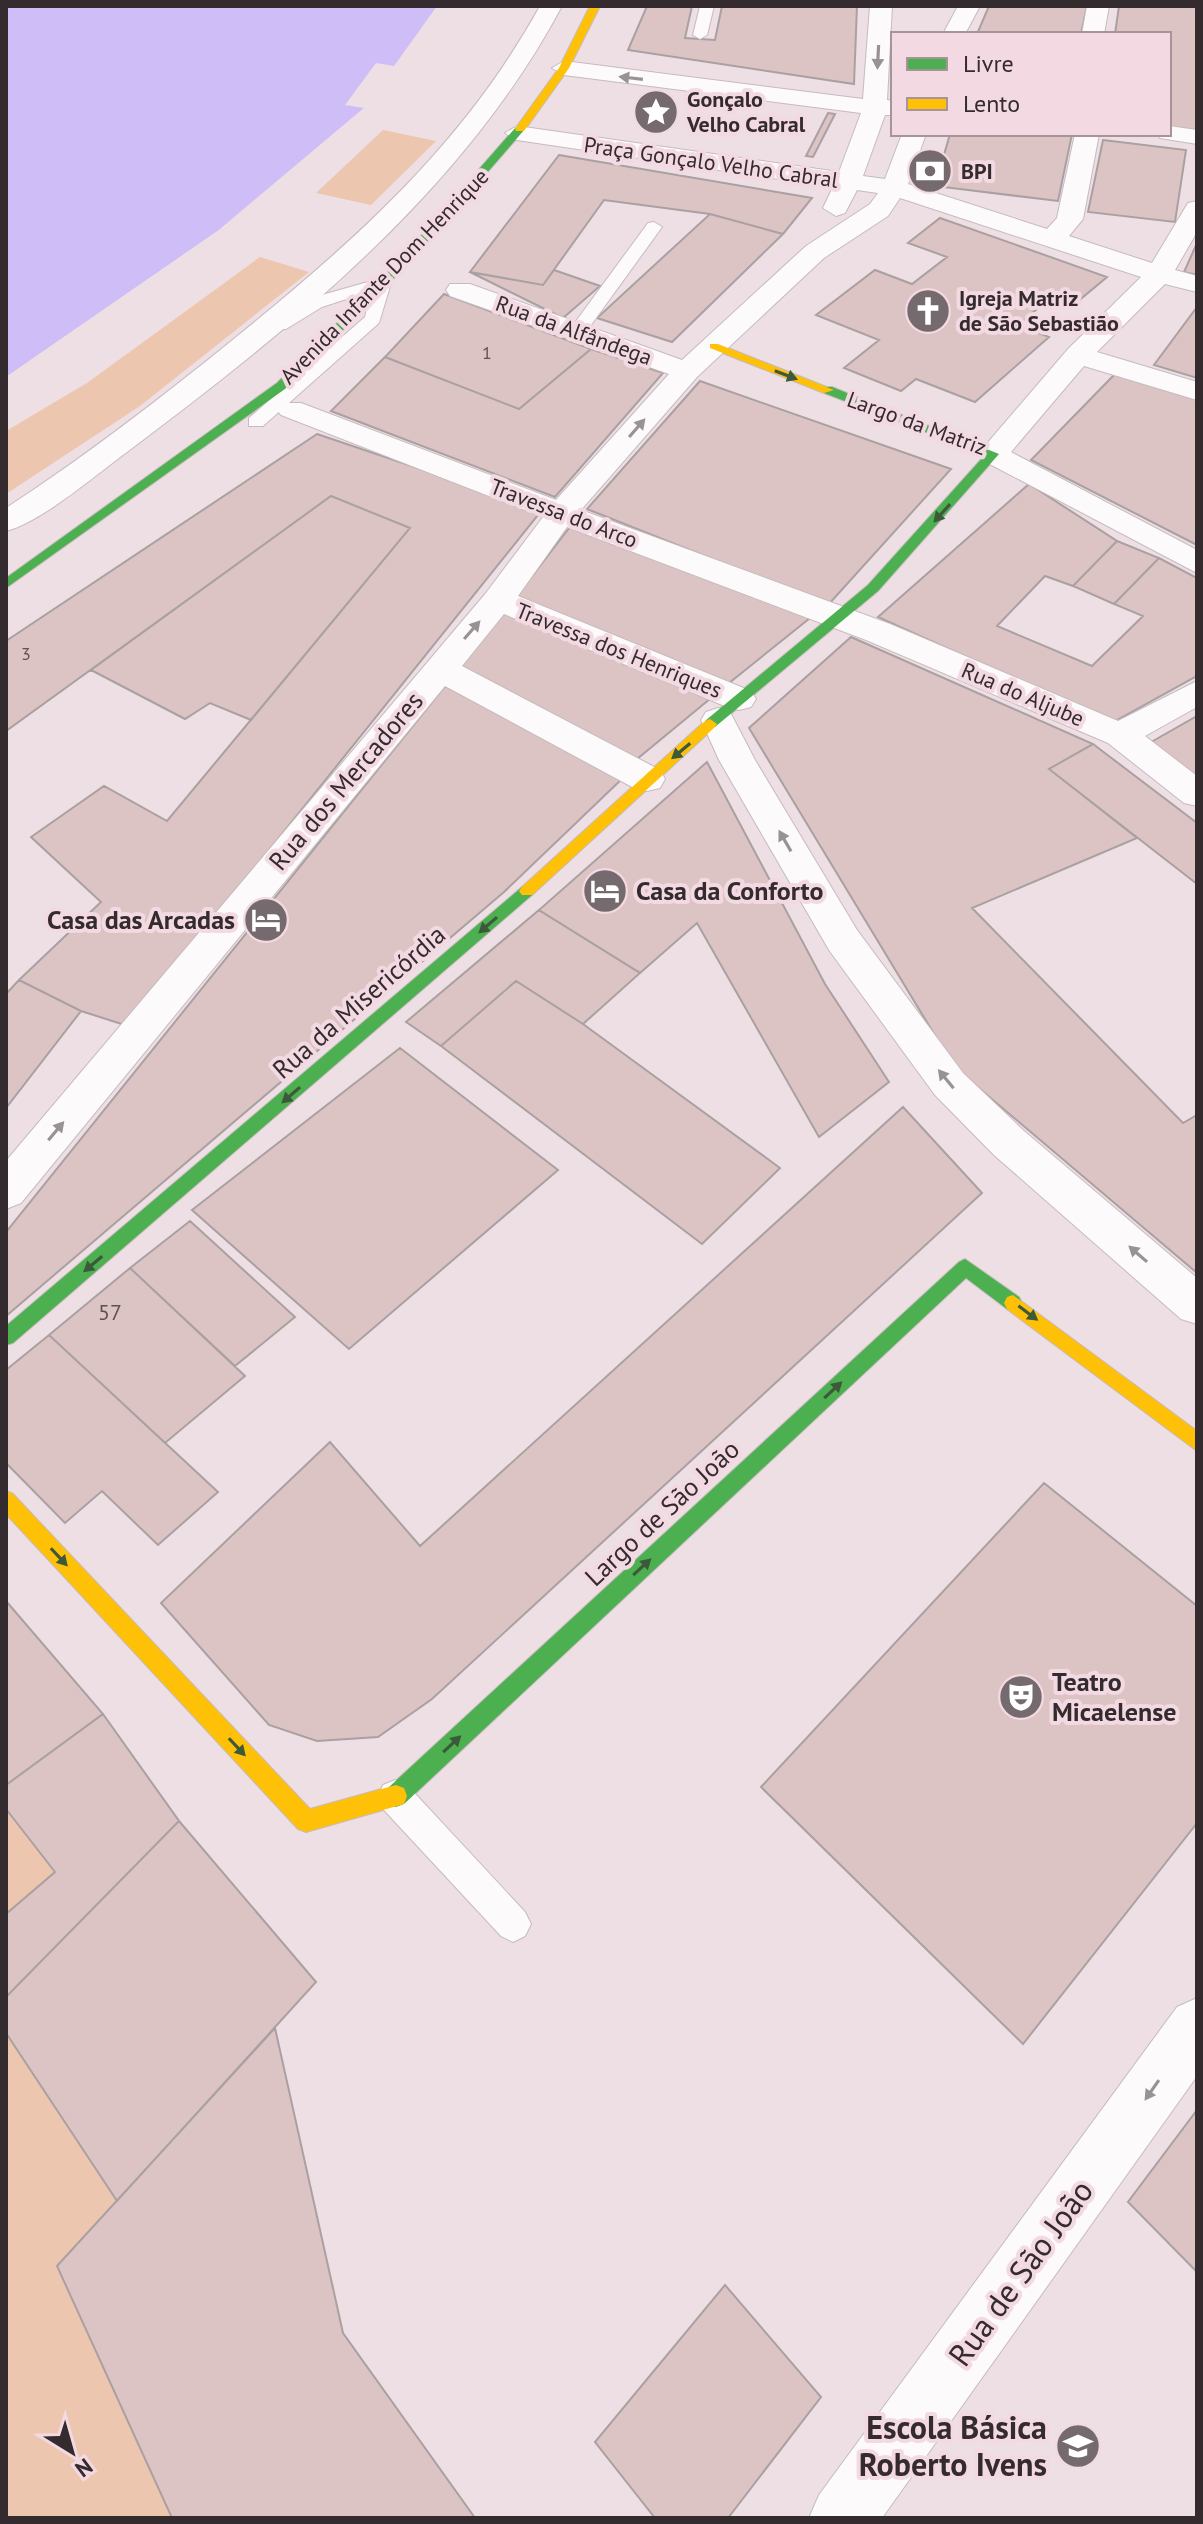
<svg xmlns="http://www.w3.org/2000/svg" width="1203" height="2524" font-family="'PT Sans',sans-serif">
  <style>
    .green { fill: #edc6b0 }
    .water { fill: #cebdf7 }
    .pier { fill: #eddfe4 }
    .building { fill: #dcc4c4; stroke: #aaa0a1; stroke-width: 2 }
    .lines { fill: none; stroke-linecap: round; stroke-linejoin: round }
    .lane-casing { stroke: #c6bbbf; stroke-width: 2 }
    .street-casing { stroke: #c6bbbf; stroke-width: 2 }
    .fast-casing { stroke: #c6bbbf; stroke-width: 2 }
    .slow-casing { stroke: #c6bbbf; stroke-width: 2 }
    .lane { fill: #fcfafb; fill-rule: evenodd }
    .street { fill: #fcfafb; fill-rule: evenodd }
    .fast { fill: #4caf50; fill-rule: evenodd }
    .slow { fill: #ffc107; fill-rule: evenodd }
    .oneway { fill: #989294 }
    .oneway2 { fill: #3c593a }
    .labels { text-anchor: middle; stroke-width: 8; stroke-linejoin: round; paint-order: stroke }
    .far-number-label { font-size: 18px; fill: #5e5154 }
    .far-poi-label { font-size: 22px; font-weight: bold; fill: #342b2e; stroke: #f3d9e2; text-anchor: start }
    .far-street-label { font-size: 22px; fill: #342b2e; stroke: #f3d9e2 }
    .number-label { font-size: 22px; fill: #5e5154 }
    .street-label { font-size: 26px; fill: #342b2e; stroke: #f3d9e2 }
    .poi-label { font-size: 26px; font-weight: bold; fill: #342b2e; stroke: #f3d9e2; text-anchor: start }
    .near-street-label { font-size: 32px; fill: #342b2e; stroke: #f3d9e2 }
    .near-poi-label { font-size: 32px; font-weight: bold; fill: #342b2e; stroke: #f3d9e2; text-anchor: end }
  </style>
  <rect width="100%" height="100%" fill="#eddfe4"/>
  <!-- green -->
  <path class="green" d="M383,130L436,141L371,205L316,193Z
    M260,257L309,272L140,406L6,494V431L87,383Z
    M6,1809L55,1872L6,1914Z
    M6,2033L117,2201L172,2518H6Z"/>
  <!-- water -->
  <path class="water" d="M6,6H437L394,66L376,63L345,105L364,108L219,230L6,377Z"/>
  <!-- pier -->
  <path class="pier" d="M364,108L366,111L221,233L111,313L6,381V377L219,230Z"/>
  <!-- building -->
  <path class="building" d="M647,6H692L685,38L715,40L722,6H857L854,84L628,50Z
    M989,6H1087L1081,34H977Z
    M1119,6H1197V131L1169,128V34H1115Z
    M828,113L835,114L813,157L806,156Z
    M950,134H1072L1058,201L935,186Z
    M1103,140L1186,150L1175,222L1088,212Z
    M559,155L812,198L783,234L710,214L604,200L543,285L470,272Z
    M710,214L783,234L672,342L597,318Z
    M940,218L1107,277L1071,307L1049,299L1018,325L1049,337L975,402L916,379L901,391L844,368L879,340L816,315L875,270L912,284L947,257L908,243Z
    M1197,243V275L1184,272Z
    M554,270L600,286L563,318L470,272L543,285Z
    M444,294L591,349L519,409L385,357Z
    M1197,307V378L1154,365Z
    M591,349L663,373L555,497L331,411L385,357L519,409Z
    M1115,374L1197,399V545L1031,460Z
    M700,381L951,469L828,605L587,509Z
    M317,434L542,510L128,1026L81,1011L19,980L101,902L31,837L104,786L167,821L410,528L331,496L6,731V641Z
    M1029,484L1117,541L1073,586L1045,576L997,626L1092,666L1143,616L1114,604L1159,558L1197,578V676L1112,723L878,617Z
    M331,496L410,528L251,720L210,703L185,719L91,670Z
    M573,523L810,618L729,683L516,597Z
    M1117,541L1159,558L1114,604L1073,586Z
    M504,612L711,698L637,759L461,666Z
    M851,637L1093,744L1049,769L1137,838L972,908L1183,1123L1197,1115V1273L954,1067L749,728Z
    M445,686L625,776L504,892L6,1316V1232Z
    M1197,716V783L1146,745Z
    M1093,744L1197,823V884L1049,769Z
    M707,762L825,984L889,1082L819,1137L697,923L640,973L539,910Z
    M539,910L640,973L583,1024L516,981L441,1046L406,1022Z
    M19,980L81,1011L6,1108V994Z
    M516,981L583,1024L780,1168L702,1244L441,1046Z
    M400,1048L558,1170L349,1349L192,1210Z
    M903,1107L982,1193L432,1699L378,1737L317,1741L269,1725L161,1603L330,1442L420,1546Z
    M190,1221L295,1317L235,1366L130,1268Z
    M130,1268L245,1376L165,1443L49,1335Z
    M49,1335L218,1492L158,1545L102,1491L65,1523L6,1463V1370Z
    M1044,1483L1197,1606V1823L1023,2044L761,1787Z
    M6,1601L103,1714L6,1785Z
    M103,1714L179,1821L6,1997V1914L55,1872L6,1809V1785Z
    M179,1821L316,1982L117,2201L6,2033V1997Z
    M275,2028L343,2333L475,2518H172L57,2266Z
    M1197,2110V2272L1128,2202Z
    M725,2285L821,2397L728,2518H655L595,2442Z"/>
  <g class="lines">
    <!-- lane casing -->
    <g class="lane-casing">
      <path id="lane" d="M700,6H714L707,35L700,39L693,35Z
        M654,222L662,227L583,336H571V328L648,223Z
        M382,278L391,283L379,323L263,426H249V418L365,317L371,291L322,307L286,329H274V321L322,295Z
        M395,1780L407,1785L525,1912L531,1924L525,1936L513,1942L501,1936L383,1809L378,1797L383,1785Z"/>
    </g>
    <!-- street casing -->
    <g class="street-casing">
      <path id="street" d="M540,6H562C463,192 293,327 127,452C97,474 40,523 6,531V508C86,456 161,398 235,338C356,240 464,144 540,6Z
        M870,6H892L887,100L893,101V115H885L863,176L885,179L902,134H926L908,184L1047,229L1057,218L1075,134H1099L1083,219L1069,236L1152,263L1188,203L1197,201V232L1175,270L1197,276V292L1165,284L1097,352L1197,382V400L1084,366L1011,452L1197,550V573L982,460L978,454L1068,349L1141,277L900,198L888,216L824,258L697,377L581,510L890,624L1118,721L1197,681V707L1145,736L1197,776V806L1184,803L1108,743L866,640L567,527L518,596L751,691L756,699L751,707L739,710L727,707L504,614L462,666L660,770L665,779L660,788L647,791L634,788L445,686L21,1203L6,1209V1161L486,593L543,517L281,415L276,409L281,403H301L556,500L669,374L450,296L446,290L450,284H470L682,360L806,246L870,204L878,193L857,190L845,213L836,216L823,208L833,187L517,140L505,133L517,126L839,172L861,113L564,75L552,68L564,61L863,99Z
        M958,6H980L965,34H943Z
        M1087,6H1109L1104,34H1082Z
        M1169,126L1197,130V144L1160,138L1157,134H1169Z
        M718,708L730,712L755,760L857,930L963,1073L1024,1131L1197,1278V1324L1181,1319L994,1155L935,1095L829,950L719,760L701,720L706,712Z
        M1197,1998V2076L882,2518H809L819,2495L1177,2007Z"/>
    </g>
    <!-- fast casing -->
    <g class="fast-casing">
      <path id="fast" d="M516,127L525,129L406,266L285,389L6,588V578L277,383L398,262Z
        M824,387H832L999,454L878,591L715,727H705V721L868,585L985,455L824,393Z
        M527,885L532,887L535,891L532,895L13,1343L6,1345V1326L522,887Z
        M965,1259L1019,1297L1022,1303L1019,1309L1013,1311L1007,1309L966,1278L404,1804L396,1807L388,1804L385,1796L388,1788L959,1262Z"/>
    </g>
    <!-- slow casing -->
    <g class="slow-casing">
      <path id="slow" d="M590,6H600L569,68L524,131H516L515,129L559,68Z
        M710,344H718L834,390L824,393L710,348Z
        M710,719L717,724L715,727L532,895H522L519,891L522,887L705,721Z
        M1013,1295L1197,1431V1451L1007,1309L1004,1303L1007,1297Z
        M6,1491L13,1494L310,1809L396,1785L404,1788L407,1796L404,1804L306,1832L298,1829L6,1514Z"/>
    </g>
    <!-- lane -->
    <use href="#lane" class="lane"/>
    <!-- street -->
    <use href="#street" class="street"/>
    <!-- fast -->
    <use href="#fast" class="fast"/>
    <!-- slow -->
    <use href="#slow" class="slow"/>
  </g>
  <!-- one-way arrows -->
  <defs><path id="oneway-solid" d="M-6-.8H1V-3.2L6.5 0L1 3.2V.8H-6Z" transform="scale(2)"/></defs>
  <g class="oneway">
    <use href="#oneway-solid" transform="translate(878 57) rotate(93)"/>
    <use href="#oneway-solid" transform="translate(631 78) rotate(-173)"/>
    <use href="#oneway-solid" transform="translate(637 428) rotate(-49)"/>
    <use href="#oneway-solid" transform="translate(472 630) rotate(-49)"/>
    <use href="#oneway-solid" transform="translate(785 841) rotate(-120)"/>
    <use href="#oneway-solid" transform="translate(946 1079) rotate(-129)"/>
    <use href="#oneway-solid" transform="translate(56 1131) rotate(-50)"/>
    <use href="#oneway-solid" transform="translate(1138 1254) rotate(-139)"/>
    <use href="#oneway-solid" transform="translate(1152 2090) rotate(125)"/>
  </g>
  <g class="oneway2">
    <use href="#oneway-solid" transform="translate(786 375) rotate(21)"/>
    <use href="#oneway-solid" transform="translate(942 513) rotate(132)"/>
    <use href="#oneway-solid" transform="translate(681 751) rotate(140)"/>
    <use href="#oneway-solid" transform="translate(488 925) rotate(139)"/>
    <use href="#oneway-solid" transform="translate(291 1095) rotate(139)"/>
    <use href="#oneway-solid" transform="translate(93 1264) rotate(140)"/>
    <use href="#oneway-solid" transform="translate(1028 1313) rotate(37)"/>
    <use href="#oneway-solid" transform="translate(833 1390) rotate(-43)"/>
    <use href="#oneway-solid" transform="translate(59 1557) rotate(47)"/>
    <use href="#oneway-solid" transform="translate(642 1567) rotate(-43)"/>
    <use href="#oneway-solid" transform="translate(452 1744) rotate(-43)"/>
    <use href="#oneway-solid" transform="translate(237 1747) rotate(47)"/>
  </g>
  <!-- icons -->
  <defs>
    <g id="sight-disc" transform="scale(2.3)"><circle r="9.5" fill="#756a6e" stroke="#f3d9e2"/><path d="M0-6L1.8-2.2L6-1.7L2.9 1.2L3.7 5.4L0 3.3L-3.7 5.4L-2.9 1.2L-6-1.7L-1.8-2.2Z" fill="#fff"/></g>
    <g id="bank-disc" transform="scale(2.3)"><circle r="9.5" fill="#756a6e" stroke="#f3d9e2"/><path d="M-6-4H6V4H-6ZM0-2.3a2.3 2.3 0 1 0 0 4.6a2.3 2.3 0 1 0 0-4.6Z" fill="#fff"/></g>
    <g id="church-disc" transform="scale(2.3)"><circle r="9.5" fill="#756a6e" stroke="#f3d9e2"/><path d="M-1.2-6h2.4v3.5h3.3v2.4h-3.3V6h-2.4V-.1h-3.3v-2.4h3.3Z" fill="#fff"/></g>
    <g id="hotel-disc" transform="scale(2.3)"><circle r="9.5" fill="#756a6e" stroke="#f3d9e2"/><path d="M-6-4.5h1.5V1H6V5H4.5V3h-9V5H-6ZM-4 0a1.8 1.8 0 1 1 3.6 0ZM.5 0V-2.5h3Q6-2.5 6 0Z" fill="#fff"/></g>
    <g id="theatre-disc" transform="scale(2.3)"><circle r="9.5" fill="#756a6e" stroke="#f3d9e2"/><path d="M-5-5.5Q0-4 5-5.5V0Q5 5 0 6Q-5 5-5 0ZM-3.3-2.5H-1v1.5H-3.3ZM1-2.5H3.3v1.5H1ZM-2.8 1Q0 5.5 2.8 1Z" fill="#fff"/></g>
    <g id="school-disc" transform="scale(2.3)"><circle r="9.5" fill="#756a6e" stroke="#f3d9e2"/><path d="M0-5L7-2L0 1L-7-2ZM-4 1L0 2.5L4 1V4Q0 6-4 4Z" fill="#fff"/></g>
  </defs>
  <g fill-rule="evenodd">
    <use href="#sight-disc" x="656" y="112"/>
    <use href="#bank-disc" x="930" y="171"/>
    <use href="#church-disc" x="928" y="311"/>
    <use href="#hotel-disc" x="605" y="891"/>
    <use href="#hotel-disc" x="266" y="920"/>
    <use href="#theatre-disc" x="1021" y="1697"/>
    <use href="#school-disc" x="1078" y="2446"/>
  </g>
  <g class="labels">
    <!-- far-number labels -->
    <g class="far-number-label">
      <text x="487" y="359">1</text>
      <text x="26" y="660">3</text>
    </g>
    <!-- far-poi labels -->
    <g class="far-poi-label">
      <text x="687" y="107">Gonçalo<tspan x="687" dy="25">Velho Cabral</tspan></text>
      <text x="961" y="179">BPI</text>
      <text x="959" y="306">Igreja Matriz<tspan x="959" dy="25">de São Sebastião</tspan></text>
    </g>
    <!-- far-street labels -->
    <g class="far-street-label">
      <text transform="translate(711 162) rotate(8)" y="8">Praça Gonçalo Velho Cabral</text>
      <text transform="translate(384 276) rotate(-46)" y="8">Avenida Infante Dom Henrique</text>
      <text transform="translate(574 330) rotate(20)" y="8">Rua da Alfândega</text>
      <text transform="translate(917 423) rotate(20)" y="8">Largo da Matriz</text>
      <text transform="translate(564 513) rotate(21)" y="8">Travessa do Arco</text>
      <text transform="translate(619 650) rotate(22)" y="8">Travessa dos Henriques</text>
      <text transform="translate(1023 694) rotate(23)" y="8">Rua do Aljube</text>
    </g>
    <!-- number labels -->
    <g class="number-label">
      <text x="110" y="1320">57</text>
    </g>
    <!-- street labels -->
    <g class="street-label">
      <text transform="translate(346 781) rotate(-50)" y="9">Rua dos Mercadores</text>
      <text transform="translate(359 1002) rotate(-41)" y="9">Rua da Misericórdia</text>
      <text transform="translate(662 1513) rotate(-43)" y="9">Largo de São João</text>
    </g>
    <!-- poi labels -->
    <g class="poi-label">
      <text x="636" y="900">Casa da Conforto</text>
      <text x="235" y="929" text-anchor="end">Casa das Arcadas</text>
      <text x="1052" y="1691">Teatro<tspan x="1052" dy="30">Micaelense</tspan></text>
    </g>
    <!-- near-street labels -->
    <g class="near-street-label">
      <text transform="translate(1021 2273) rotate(-54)" y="11">Rua de São João</text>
    </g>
    <!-- near-poi labels -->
    <g class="near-poi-label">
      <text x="1047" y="2439">Escola Básica<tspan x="1047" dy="37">Roberto Ivens</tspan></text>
    </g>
  </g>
  <!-- border -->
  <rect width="1203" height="2524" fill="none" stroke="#342b2e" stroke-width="16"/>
  <!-- legend -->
  <rect x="891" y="32" width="280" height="104" fill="#f3d9e2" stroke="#a7939a" stroke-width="2"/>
  <rect x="907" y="58" width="40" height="12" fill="#4caf50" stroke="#a7939a" stroke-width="2"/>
  <text x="963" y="72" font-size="24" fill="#342b2e">Livre</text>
  <rect x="907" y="98" width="40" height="12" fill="#ffc107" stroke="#a7939a" stroke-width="2"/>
  <text x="963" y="112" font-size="24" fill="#342b2e">Lento</text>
  <!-- north arrow -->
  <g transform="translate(72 2452) rotate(143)" stroke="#f3d9e2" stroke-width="6" paint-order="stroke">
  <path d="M0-6L14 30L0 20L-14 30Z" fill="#342b2e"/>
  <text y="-12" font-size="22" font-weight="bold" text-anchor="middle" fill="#342b2e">N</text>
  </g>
</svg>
